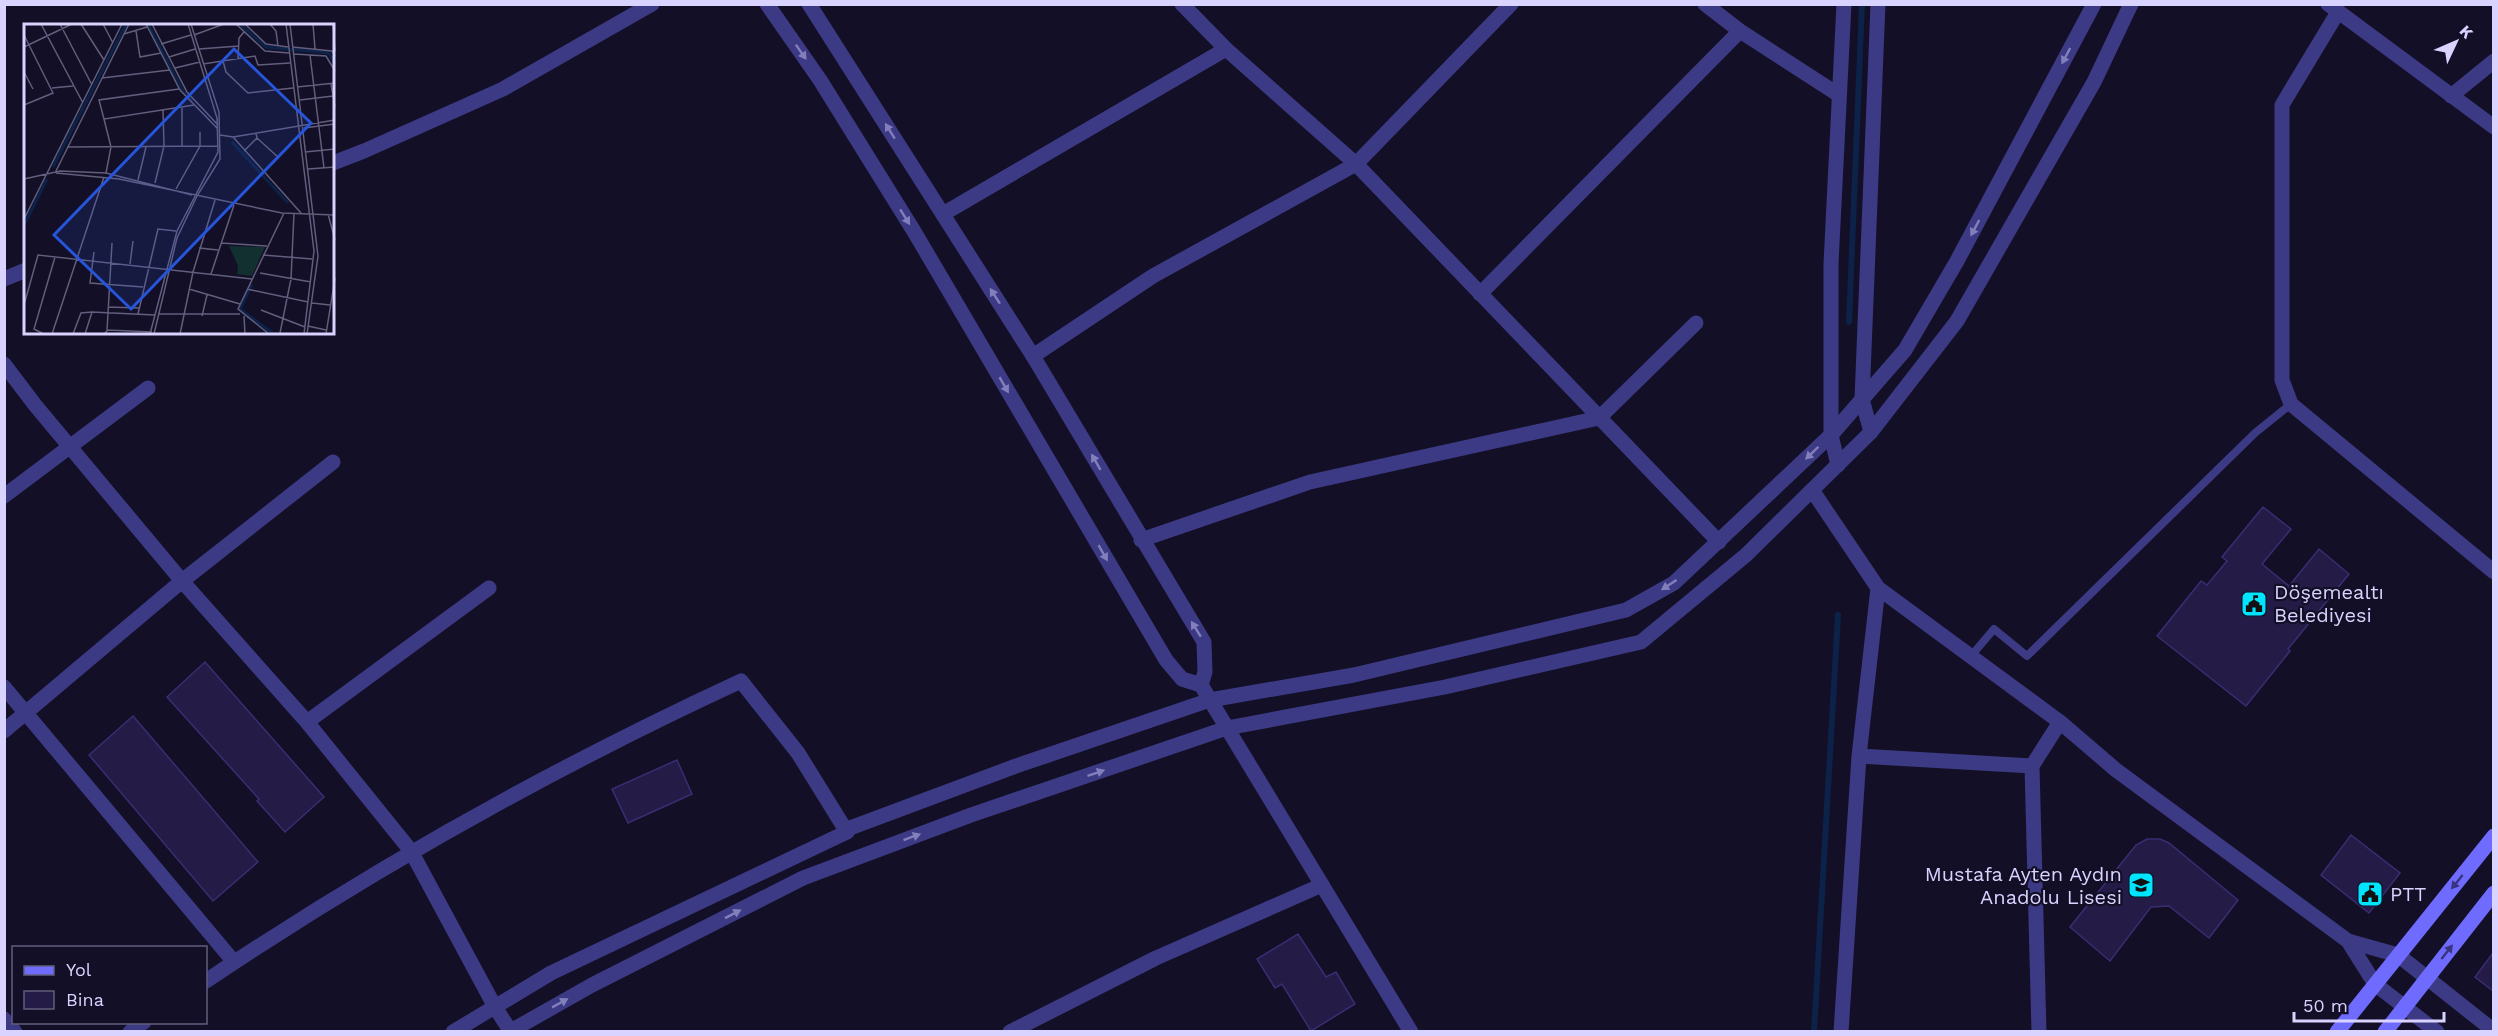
<svg xmlns="http://www.w3.org/2000/svg" width="2498" height="1036" font-family="'Work Sans',sans-serif">
  <style>
    .lines { fill: none; stroke-linecap: round; stroke-linejoin: round }
    .stream { stroke: #0c2248; stroke-width: 6 }
    .building { fill: #241b47; stroke: #3b2d73; stroke-width: 1.5 }
    .service { stroke: #3d3a85; stroke-width: 8 }
    .minor { stroke: #3d3a85; stroke-width: 15 }
    .tertiary { stroke: #3d3a85; stroke-width: 15 }
    .secondary { stroke: #6f6bff; stroke-width: 15 }
    .oneway { fill: #837fbc }
    .oneway2 { fill: #38347d }
    .labels { text-anchor: middle; stroke-width: 4.5; stroke-linejoin: round; paint-order: stroke }
    .poi-label { font-size: 20px; fill: #d9d4ff; stroke: #130f26; text-anchor: start }
    .inset-river { fill: none; stroke: #0c2248; stroke-width: 3 }
    .inset-road { fill: none; stroke: #625e7d; stroke-width: 1.5 }
    .view { fill: #2655da; fill-opacity: 0.15; stroke: #2655da; stroke-width: 3 }
    .inset-edge { fill: none; stroke: #d9d4ff; stroke-width: 3 }
  </style>
  <rect width="100%" height="100%" fill="#130f26"/>
  <g class="lines">
    <!-- stream -->
    <path class="stream" d="M1849,322L1862,4
      M1814,1032L1838,615"/>
  </g>
  <!-- building -->
  <path class="building" d="M2263,507L2291,529L2262,564L2289,586L2319,549L2349,574L2288,649L2290,651L2246,706L2157,636L2201,581L2207,585L2227,561L2222,557Z
    M205,662L324,797L285,832L257,801L259,799L167,697Z
    M133,716L258,862L213,901L89,755Z
    M677,760L692,794L628,823L612,789Z
    M2351,835L2400,873L2369,913L2321,875Z
    M2147,839H2160L2169,843L2238,900L2209,938L2169,906L2151,907L2110,961L2070,927L2136,845Z
    M1298,934L1326,977L1336,972L1355,1004L1311,1031L1282,984L1275,988L1257,959Z
    M2493,953V991L2475,977Z"/>
  <g class="lines">
    <!-- service -->
    <path class="service" d="M1971,656L1994,629L2027,656L2255,433L2291,404"/>
    <!-- minor -->
    <path class="minor" d="M1182,4L1226,49L1356,164L1719,542
      M1705,4L1740,31L1839,95
      M2328,4L2494,127
      M2338,12L2282,105V380L2291,404L2494,572
      M2451,96L2494,61
      M333,163L364,151L503,89L652,4
      M943,214L1226,49
      M4,279L26,270
      M1480,294L1740,31
      M1033,356L1153,276L1356,164L1511,4
      M4,364L35,405L182,581L307,722L411,851L495,1007L511,1032
      M1871,432L1862,399L1878,4
      M1838,465L1831,435V264L1844,4
      M1812,490L1878,588L1859,756L1841,1032
      M4,496L148,388
      M1141,540L1310,482L1599,418L1696,323
      M1878,588L2060,722L2116,770L2348,941L2398,955
      M4,687L234,962
      M307,722L489,588
      M4,731L182,581L333,462
      M1859,756L2032,766L2060,722
      M2032,766L2039,1032
      M2348,941L2375,984
      M206,981C376,867 555,767 741,681L798,753L847,832
      M4,1019L15,1032
      M130,1032L144,1022
      M1010,1032L1156,958L1322,885"/>
    <!-- tertiary -->
    <path class="tertiary" d="M767,4L820,80L915,233L1166,660L1182,679L1201,685L1411,1032
      M809,4L1033,356L1204,642L1205,672L1201,685
      M2398,955L2494,1031
      M2375,984L2437,1032
      M453,1032L551,973L847,832L850,828L1016,766L1210,700L1354,675L1626,610L1674,583L1831,435L1905,350L1957,261L2094,4
      M509,1032L592,985L803,878L971,815L1227,728L1445,687L1641,642L1746,555L1871,432L1957,321L2094,82L2131,4"/>
    <!-- secondary -->
    <path class="secondary" d="M2337,1032L2494,836
      M2385,1032L2494,893"/>
  </g>
  <!-- one-way arrows -->
  <defs><path id="oneway-solid" d="M-6-.8H1V-3.2L6.5 0L1 3.2V.8H-6Z" transform="scale(1.5)"/></defs>
  <g class="oneway">
    <use href="#oneway-solid" transform="translate(801 52) rotate(55)"/>
    <use href="#oneway-solid" transform="translate(2066 56) rotate(118)"/>
    <use href="#oneway-solid" transform="translate(890 131) rotate(-122)"/>
    <use href="#oneway-solid" transform="translate(905 217) rotate(58)"/>
    <use href="#oneway-solid" transform="translate(1975 228) rotate(118)"/>
    <use href="#oneway-solid" transform="translate(995 296) rotate(-123)"/>
    <use href="#oneway-solid" transform="translate(1004 385) rotate(60)"/>
    <use href="#oneway-solid" transform="translate(1812 453) rotate(136)"/>
    <use href="#oneway-solid" transform="translate(1096 462) rotate(-120)"/>
    <use href="#oneway-solid" transform="translate(1103 553) rotate(60)"/>
    <use href="#oneway-solid" transform="translate(1669 585) rotate(147)"/>
    <use href="#oneway-solid" transform="translate(1196 629) rotate(-122)"/>
    <use href="#oneway-solid" transform="translate(1096 773) rotate(-19)"/>
    <use href="#oneway-solid" transform="translate(912 837) rotate(-20)"/>
    <use href="#oneway-solid" transform="translate(733 914) rotate(-27)"/>
    <use href="#oneway-solid" transform="translate(560 1003) rotate(-29)"/>
  </g>
  <g class="oneway2">
    <use href="#oneway-solid" transform="translate(2457 882) rotate(129)"/>
    <use href="#oneway-solid" transform="translate(2447 952) rotate(-52)"/>
  </g>
  <!-- icons -->
  <defs>
    <g id="civic-square" transform="scale(1.35)"><rect x="-9" y="-9" width="18" height="18" rx="4" fill="#00e5ff" stroke="#130f26"/><path d="M-.6-6.5H3V-4.5H.6V-3L4-1V1h2V6H-6V1h2V-1L-.6-3ZM-1.2 2.5V6h2.4V2.5Z" fill="#111"/></g>
    <g id="school-square" transform="scale(1.35)"><rect x="-9" y="-9" width="18" height="18" rx="4" fill="#00e5ff" stroke="#130f26"/><path d="M0-5L7-2L0 1L-7-2ZM-4 1L0 2.5L4 1V4Q0 6-4 4Z" fill="#111"/></g>
  </defs>
  <g fill-rule="evenodd">
    <use href="#civic-square" x="2254" y="604"/>
    <use href="#school-square" x="2141" y="885"/>
    <use href="#civic-square" x="2370" y="894"/>
  </g>
  <g class="labels">
    <!-- poi labels -->
    <g class="poi-label">
      <text x="2274" y="599">Döşemealtı<tspan x="2274" dy="23">Belediyesi</tspan></text>
      <text x="2122" y="881" text-anchor="end">Mustafa Ayten Aydın<tspan x="2122" dy="23">Anadolu Lisesi</tspan></text>
      <text x="2390" y="901">PTT</text>
    </g>
  </g>
  <!-- overview -->
  <g transform="translate(24 24)">
    <rect width="310" height="310" fill="#130f26"/>
    <path d="M205,222L241,223L228,252L213,250L214,242Z" fill="#12302f"/>
    <path class="inset-river" d="M124,0L159,67L169,77M216,0L242,23L305,29L311,40M208,118L264,179M29,143L102,0M0,201L23,155M228,260L216,285L250,310"/>
    <path class="inset-road" d="M17,0L59,79M36,0L68,61M57,0L80,36M79,0L89,19M122,0L156,66L193,104M128,0L163,68L194,101M212,0L241,27L265,29M221,0L242,20L264,23M246,0L252,7L254,22M262,0L290,227L280,310M266,0L294,232L283,310M289,0L291,25M309,0L311,27M112,7L116,33L137,29M100,10L123,3M0,11L29,69L0,81M170,11L200,0M137,20L167,11M0,23L48,0M268,23L308,27L311,32M175,25L215,22M270,30L302,32L311,47M286,31L300,144M145,33L171,25M214,35L215,14L220,8M199,37L202,48L224,69L269,64M179,40L231,32L234,41L266,39M151,44L176,38M0,48L9,65M78,54L146,46M307,60L311,83M273,63L311,59M28,64L49,62M276,76L309,72M158,83V122M80,95L75,76L155,65M280,104L311,100M196,111L209,113L277,189M209,113L311,96M233,114L255,134M43,123L194,122M220,127L233,114L232,109M281,128L311,125M284,145L311,143M31,149L105,0M32,149L95,155L258,189L311,191M82,149L87,123L80,95L170,81M0,155L36,147L82,149L168,171M114,156L122,123M131,159L140,122L139,86M152,165L176,122V108M304,190L311,216M0,195L98,0M197,219L243,222M175,224L194,226M70,228L66,259L119,263M239,231L288,235M106,240L109,217M236,249L287,258M187,250L210,181M165,265L216,280M223,265L284,278M288,279L306,281M0,281L14,231L228,255M84,283L115,284M237,286L281,303M114,290L134,205L152,207M135,290H216M178,292L183,271M220,292L221,310M284,302L302,306M83,307L88,219M256,309L267,255L270,189M20,310L10,305L31,233M28,310L80,153M49,310L57,289L68,288M61,310L68,288L131,291M80,310L84,306L128,308M126,310L153,207L194,128L193,94L164,0M130,310L153,214L173,172L196,135L195,88L167,0M156,310L169,248L191,176M245,310L214,285L260,189M302,310L311,254"/>
    <path class="view" d="M210,25L287,99L107,285L30,211Z"/>
    <rect width="310" height="310" class="inset-edge"/>
  </g>
  <!-- border -->
  <rect width="2498" height="1036" fill="none" stroke="#d9d4ff" stroke-width="12"/>
  <!-- legend -->
  <rect x="12" y="946" width="195" height="78" fill="#130f26" stroke="#625e7d" stroke-width="1.5"/>
  <rect x="24" y="966" width="30" height="9" fill="#6f6bff" stroke="#625e7d" stroke-width="1.5"/>
  <text x="66" y="976" font-size="18" fill="#d9d4ff">Yol</text>
  <rect x="24" y="991" width="30" height="18" fill="#241b47" stroke="#625e7d" stroke-width="1.5"/>
  <text x="66" y="1006" font-size="18" fill="#d9d4ff">Bina</text>
  <!-- north arrow -->
  <g transform="translate(2456 42) rotate(46)" stroke="#130f26" stroke-width="4.5" paint-order="stroke">
  <path d="M0-4.5L10 22L0 15L-10 22Z" fill="#d9d4ff"/>
  <text y="-9" font-size="16" font-weight="bold" text-anchor="middle" fill="#d9d4ff">K</text>
  </g>
  <!-- scale -->
  <path d="M2294 1012v9h150v-9" fill="none" stroke="#d9d4ff" stroke-width="3"/>
  <text x="2303" y="1012" font-size="18" fill="#d9d4ff" stroke="#130f26" stroke-width="4.5" paint-order="stroke">50 m</text>
</svg>
